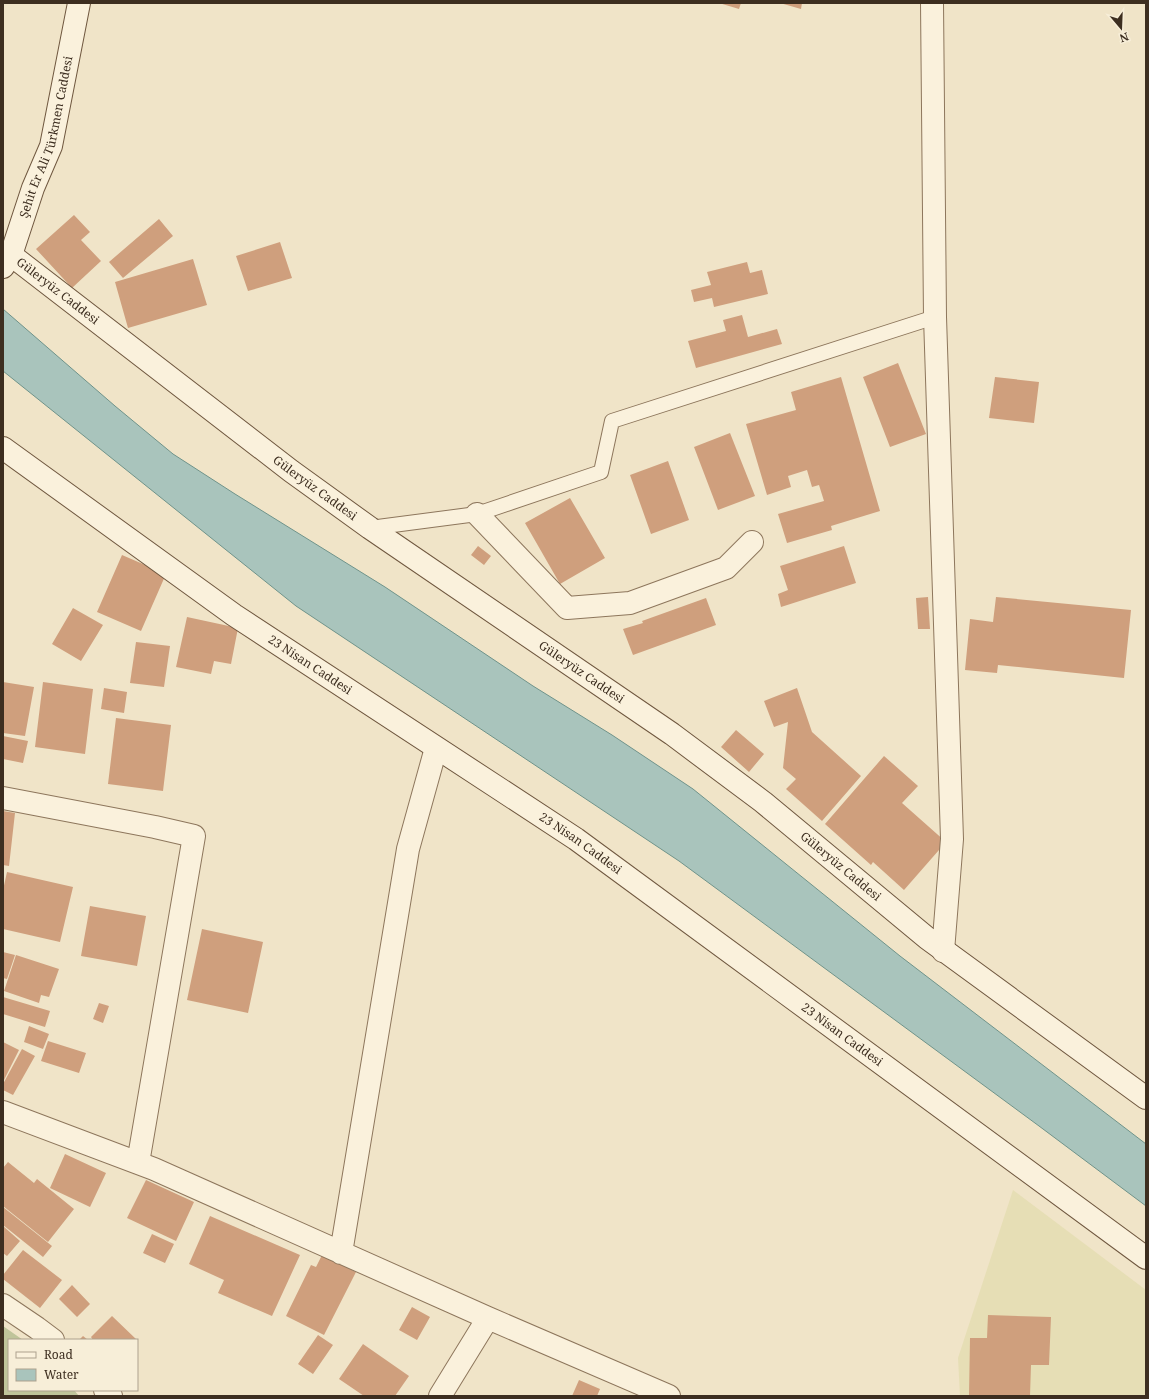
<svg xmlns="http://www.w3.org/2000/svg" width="1149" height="1399" font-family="'Noto Serif',serif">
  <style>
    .farmland { fill: #e6deb5 }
    .cemetery { fill: #bfc49a }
    .water { fill: #a9c4bc; stroke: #6f938a }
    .building { fill: #cf9f7d }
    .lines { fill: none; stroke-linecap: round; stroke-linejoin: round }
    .lane-casing { stroke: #8d765c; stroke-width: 16 }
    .street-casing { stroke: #8d765c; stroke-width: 24 }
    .secondary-casing { stroke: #6f573f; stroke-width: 24 }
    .lane { stroke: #faf1dc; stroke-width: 14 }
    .street { stroke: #faf1dc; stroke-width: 22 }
    .secondary { stroke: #faf1dc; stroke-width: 22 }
    .labels { text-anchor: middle; stroke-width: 4; stroke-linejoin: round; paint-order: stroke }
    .street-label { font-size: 12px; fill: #3d2e20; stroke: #f7eed8 }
  </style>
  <rect width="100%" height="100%" fill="#f0e4c8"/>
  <!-- farmland -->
  <path class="farmland" d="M1013,1190L1146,1290V1396H960L958,1358Z"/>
  <!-- cemetery -->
  <path class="cemetery" d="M3,1326L23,1340H9V1390H74L79,1396H3Z"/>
  <!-- water -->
  <path class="water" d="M3,309L115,406L173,454L235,494L385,587L533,686L612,735L693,789L900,956L1146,1144V1206L1039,1126L679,861L296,606L3,371Z"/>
  <!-- building -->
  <path class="building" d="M719,3H741L739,9Z
    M780,3H802L801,9Z
    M74,215L90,232L81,240L101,261L72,288L36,249Z
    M159,219L173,236L123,278L109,262Z
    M280,242L292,278L248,291L236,256Z
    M193,259L207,305L128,328L115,282Z
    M747,262L750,273L762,270L768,294L714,307L712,298L694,302L691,290L711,285L707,272Z
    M742,315L748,337L777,329L782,344L696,368L688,341L726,331L723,320Z
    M898,363L926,434L890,447L863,377Z
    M841,377L880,511L831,526L832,530L787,543L778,514L824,501L819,485L812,487L807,470L788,476L791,487L767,495L746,424L796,410L791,392Z
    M995,377L1039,382L1034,423L989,418Z
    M730,433L755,496L718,510L694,447Z
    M668,461L689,520L651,534L630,475Z
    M570,498L605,558L560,584L525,523Z
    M478,546L491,556L484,565L471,555Z
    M844,546L856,583L781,607L778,594L788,590L780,566Z
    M122,555L166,574L141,631L97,612Z
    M928,597L930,629H918L916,598Z
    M996,597L1131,610L1124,678L998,665L997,673L965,670L970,619L993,622Z
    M706,598L716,625L633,655L623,629L643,623L642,621Z
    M73,608L103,625L81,661L52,644Z
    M187,617L238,628L231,664L214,661L211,674L176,667Z
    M136,642L170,646L164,687L130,683Z
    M3,682L34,687L25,736L3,733Z
    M43,682L93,689L85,754L35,747Z
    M104,688L127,692L124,713L101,709Z
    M797,688L812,732L861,776L822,821L786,789L796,779L783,768L788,722L774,727L764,701Z
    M116,718L171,725L163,791L108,784Z
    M736,730L764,754L749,772L721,747Z
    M3,736L28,741L23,763L3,759Z
    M884,756L918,786L902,803L946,842L904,890L873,862L871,865L825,824Z
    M3,811L15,813L9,866L3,865Z
    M7,872L73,887L60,942L3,929V890Z
    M90,906L146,916L137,966L81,956Z
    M202,929L263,942L248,1013L187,1000Z
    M3,952L15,955L7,979L3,978Z
    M16,955L59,969L49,997L41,995L39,1003L4,991Z
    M3,997L50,1011L45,1027L3,1014Z
    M99,1003L109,1006L103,1023L93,1019Z
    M29,1026L49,1034L43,1049L24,1042Z
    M48,1041L86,1053L79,1073L41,1061Z
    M3,1042L19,1050L3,1082Z
    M22,1049L35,1056L13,1095L3,1090V1084Z
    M65,1154L106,1173L90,1207L50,1188Z
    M8,1162L34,1183L37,1179L74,1209L48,1242L3,1206V1168Z
    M146,1180L194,1202L176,1241L127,1218Z
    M3,1207L52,1246L43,1257L3,1225Z
    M210,1216L300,1255L272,1316L218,1293L224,1280L189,1264Z
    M3,1226L20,1241L7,1256L3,1253Z
    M152,1234L174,1244L165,1263L143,1253Z
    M23,1250L62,1280L40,1308L3,1279V1275Z
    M322,1255L356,1272L324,1335L286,1316L311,1265L316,1267Z
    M72,1285L90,1304L77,1317L59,1299Z
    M412,1307L430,1317L417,1340L399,1330Z
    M988,1315L1051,1317L1049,1365H1031L1030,1396H969L970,1338H987Z
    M112,1316L137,1340H93L91,1337Z
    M318,1335L333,1345L313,1374L298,1364Z
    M83,1336L88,1340H79Z
    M363,1344L409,1376L395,1396H364L339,1379Z
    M579,1380L600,1389L597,1396H572Z"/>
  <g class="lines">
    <!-- lane casing -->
    <g class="lane-casing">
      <path id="lane" d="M370,528L477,514L601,472L612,421L935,317"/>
    </g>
    <!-- street casing -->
    <g class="street-casing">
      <path id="street" d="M932,3L935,317L952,839L943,951
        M477,514L567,608L630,603L726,568L752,542
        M3,798L155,827L194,836L138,1163
        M3,1112L154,1169L488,1318L669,1396
        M341,1253L408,849L436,748
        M3,1305L37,1328L53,1340
        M105,1390L111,1396
        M440,1396L488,1318"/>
    </g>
    <!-- secondary casing -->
    <g class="secondary-casing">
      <g id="secondary">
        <path id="s1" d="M11,255L291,471L370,528L672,734L763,802L927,938L1146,1098"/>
        <path id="s2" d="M3,267L11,255L33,188L51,146L79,3"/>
        <path id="s3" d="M3,448L234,615L576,839L1146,1258"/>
      </g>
    </g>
    <!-- lane -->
    <use href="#lane" class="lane"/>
    <!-- street -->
    <use href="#street" class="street"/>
    <!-- secondary -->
    <use href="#secondary" class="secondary"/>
  </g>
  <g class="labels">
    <!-- street labels -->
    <g class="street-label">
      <text dy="4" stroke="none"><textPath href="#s2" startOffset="138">Şehit Er Ali Türkmen Caddesi</textPath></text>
      <text dy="4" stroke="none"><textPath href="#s1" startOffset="59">Güleryüz Caddesi</textPath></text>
      <text dy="4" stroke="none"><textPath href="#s1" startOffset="383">Güleryüz Caddesi</textPath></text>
      <text dy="4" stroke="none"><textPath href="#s3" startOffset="376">23 Nisan Caddesi</textPath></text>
      <text dy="4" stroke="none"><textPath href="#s1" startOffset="707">Güleryüz Caddesi</textPath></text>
      <text dy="4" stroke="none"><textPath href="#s3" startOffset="700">23 Nisan Caddesi</textPath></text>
      <text dy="4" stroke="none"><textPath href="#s1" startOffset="1031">Güleryüz Caddesi</textPath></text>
      <text dy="4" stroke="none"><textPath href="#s3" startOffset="1024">23 Nisan Caddesi</textPath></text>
    </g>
  </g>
  <!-- border -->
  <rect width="1149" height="1399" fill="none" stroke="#3d2e20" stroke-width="8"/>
  <!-- legend -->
  <rect x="8" y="1339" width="130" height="52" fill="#f7eed8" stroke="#ada18e"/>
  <rect x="16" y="1352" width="20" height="6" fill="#faf1dc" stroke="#ada18e"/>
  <text x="44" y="1359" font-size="12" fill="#3d2e20">Road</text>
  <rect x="16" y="1369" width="20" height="12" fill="#a9c4bc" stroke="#ada18e"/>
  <text x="44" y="1379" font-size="12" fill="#3d2e20">Water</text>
  <!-- north arrow -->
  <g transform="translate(1121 28) rotate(161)" stroke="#f7eed8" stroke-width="3" paint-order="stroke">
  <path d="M0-3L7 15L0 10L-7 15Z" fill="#3d2e20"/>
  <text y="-6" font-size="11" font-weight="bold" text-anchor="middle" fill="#3d2e20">N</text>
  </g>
</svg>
